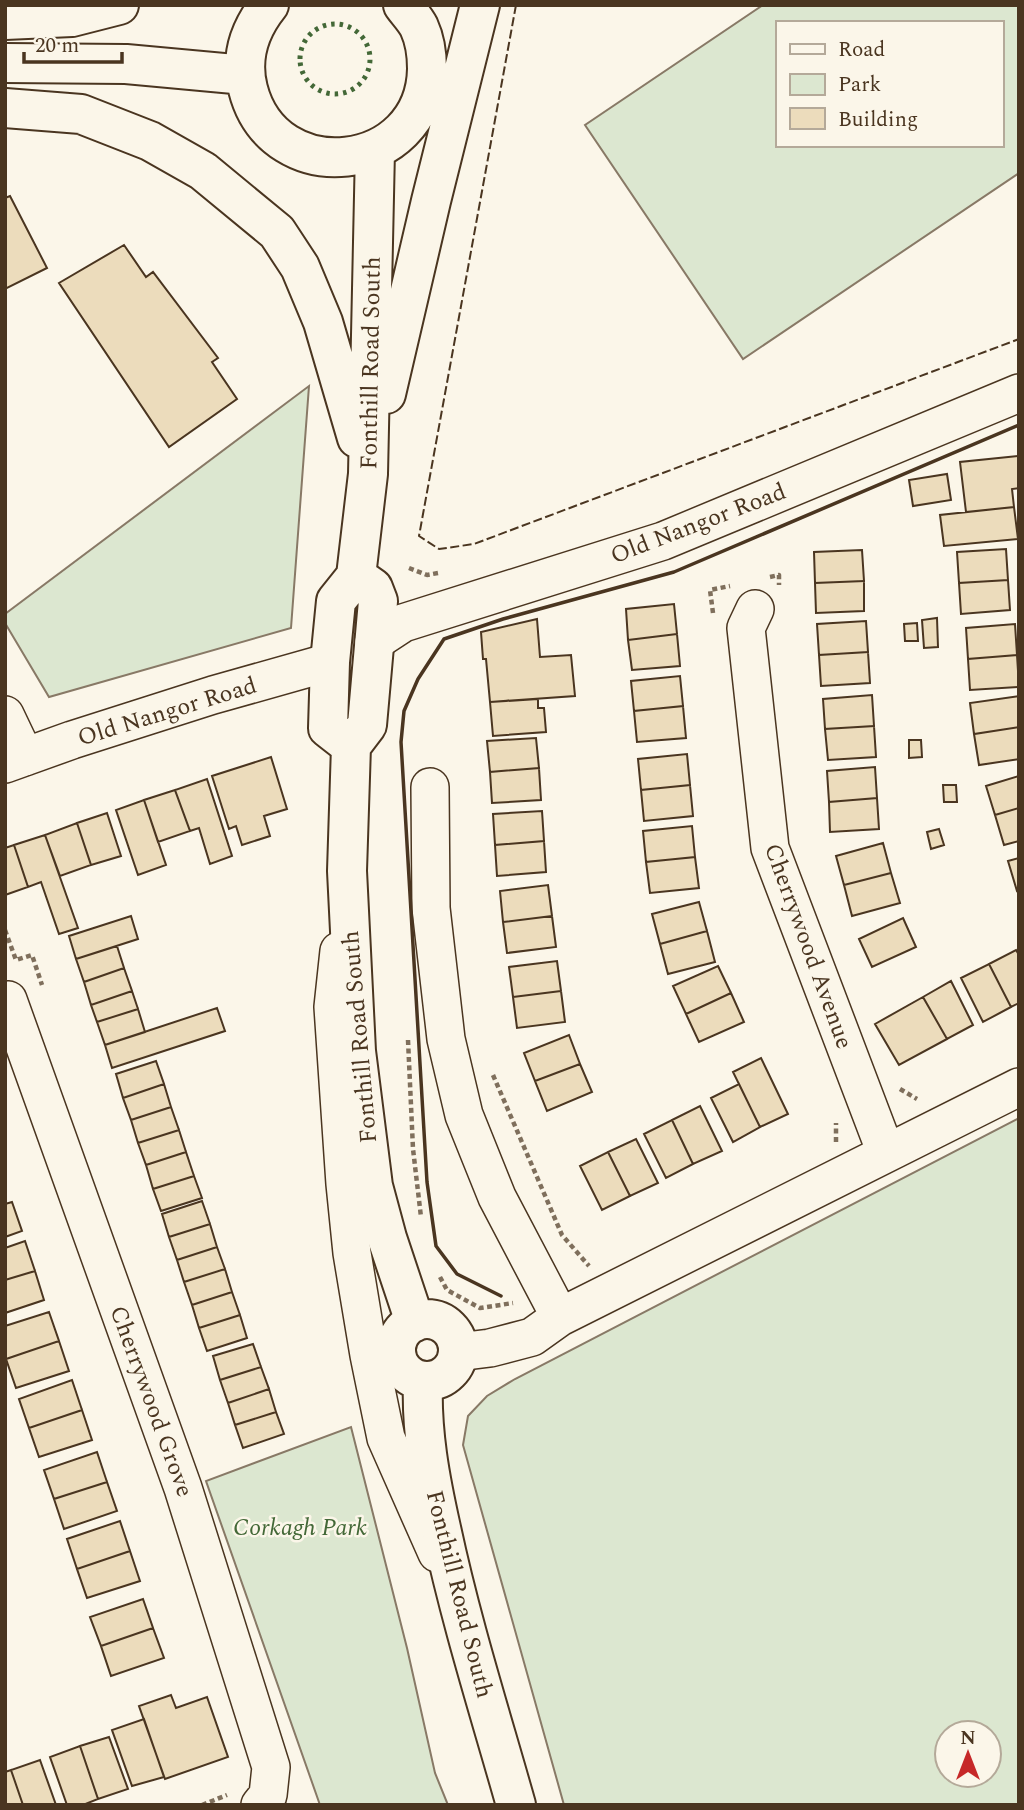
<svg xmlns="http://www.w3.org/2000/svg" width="1024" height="1810" font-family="Spectral,serif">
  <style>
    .green { fill: #dce7d0; stroke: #887966; stroke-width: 2; fill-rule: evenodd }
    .building { fill: #ecdcbc; stroke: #4a3520; stroke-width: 2 }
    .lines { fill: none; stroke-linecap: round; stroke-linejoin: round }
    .minor-casing { stroke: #4a3520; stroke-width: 40 }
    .major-casing { stroke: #4a3520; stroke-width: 42 }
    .path { stroke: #7f6f5c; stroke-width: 4.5; stroke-dasharray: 5 3.5; stroke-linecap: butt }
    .minor { stroke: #fbf6e9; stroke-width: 37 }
    .major { stroke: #fbf6e9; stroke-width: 38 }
    .hedge { stroke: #436837; stroke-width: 5; stroke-dasharray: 3.5 5; stroke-linecap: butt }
    .fence { stroke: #4a3520; stroke-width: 2; stroke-dasharray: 9 3.5; stroke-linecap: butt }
    .wall { stroke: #4a3520; stroke-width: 3.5 }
    .labels { text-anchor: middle; stroke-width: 5; stroke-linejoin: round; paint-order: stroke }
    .street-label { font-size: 24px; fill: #4a3520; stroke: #fbf6e9 }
    .park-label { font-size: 24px; font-style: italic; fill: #436837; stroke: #fbf6e9 }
  </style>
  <rect width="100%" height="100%" fill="#fbf6e9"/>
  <!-- green -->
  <path class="green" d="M763,5H1019V173L743,359L585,125ZM777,23H1001V145H777Z
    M309,386L291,628L49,697L5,623V614Z
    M1019,1118V1805H564L463,1445L468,1416L487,1396L515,1379ZM947,1733H989V1775H947Z
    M351,1427L407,1648L435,1773L448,1805H320L206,1481Z"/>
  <!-- building -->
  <path class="building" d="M10,196L47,268L5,289V198Z
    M124,245L146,277L153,272L218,358L212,362L237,399L169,447L59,283Z
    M1019,456V488L1012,489L1014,507L966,512L960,462Z
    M947,474L951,500L913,506L909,480Z
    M1014,507L1018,539L944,546L940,515Z
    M1006,549L1008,580L959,583L957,552Z
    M862,550L864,581L815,583L814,552Z
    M1008,580L1010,610L961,614L959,583Z
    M864,581V611L816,613L815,583Z
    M674,604L677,634L628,640L626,609Z
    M937,618L938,647L924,648L922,620Z
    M537,619L540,657L571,655L575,696L490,702L486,659H483L481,632Z
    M866,621L868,652L819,655L817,624Z
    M917,623L918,641H905L904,624Z
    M1015,624L1017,655L968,659L966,628Z
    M677,634L680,666L632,670L628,640Z
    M868,652L870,683L821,686L819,655Z
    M1017,655L1019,687L970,690L968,659Z
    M680,676L683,706L634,711L631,681Z
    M872,695L874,726L825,729L823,699Z
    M1019,696V727L974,734L970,703Z
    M538,699V708H544L546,732L493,736L490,702Z
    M683,706L686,738L637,742L634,711Z
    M874,726L876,757L828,760L825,729Z
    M1019,727V759L979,765L974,734Z
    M536,738L539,768L490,772L487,741Z
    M909,740H921L922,757L909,758Z
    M687,754L690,785L641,790L638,759Z
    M271,757L287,809L264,816L270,836L242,845L236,826L229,829L212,776Z
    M875,767L877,798L829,802L827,771Z
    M539,768L541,800L492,803L490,772Z
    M1019,776V808L995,815L986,786Z
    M207,779L232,856L210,864L199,828L190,831L175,790Z
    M690,785L693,816L644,821L641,790Z
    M943,785H956L957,802H944Z
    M175,790L190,831L158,842L144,800Z
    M877,798L879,829L830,832L829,802Z
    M144,800L166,865L138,875L116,810Z
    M1019,808V841L1004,845L995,815Z
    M542,811L544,841L495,845L493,814Z
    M107,813L121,856L91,865L77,823Z
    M77,823L91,865L60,876L45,835Z
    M692,826L695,857L646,862L643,831Z
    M939,829L944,845L931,849L927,832Z
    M45,835L78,928L59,934L41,882L28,887L14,845Z
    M544,841L546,872L497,876L495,845Z
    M883,843L891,873L844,885L836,856Z
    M14,845L28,887L5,895V848Z
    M695,857L699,888L650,893L646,862Z
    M1019,858V890L1017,891L1008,861Z
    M891,873L900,903L852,916L844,885Z
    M548,885L552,916L503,922L500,891Z
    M699,902L707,931L660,944L652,914Z
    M131,916L138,939L76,959L69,936Z
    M552,916L556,947L507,953L503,922Z
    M903,918L916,947L872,967L859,939Z
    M707,931L715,962L668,974L660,944Z
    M117,946L124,968L84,982L76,959Z
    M1016,950L1019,955V1003L1011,1007L989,964Z
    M557,961L561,991L513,997L509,967Z
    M989,964L1011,1007L983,1022L961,978Z
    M718,966L731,993L686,1014L673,986Z
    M124,968L132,991L91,1005L84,982Z
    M951,981L973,1025L947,1039L923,997Z
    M132,991L138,1009L97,1022L91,1005Z
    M561,991L565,1022L517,1028L513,997Z
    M731,993L744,1022L699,1042L686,1014Z
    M923,997L947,1039L899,1065L875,1024Z
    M217,1008L225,1031L112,1068L105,1045Z
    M138,1009L145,1032L105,1045L97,1022Z
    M569,1035L580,1064L535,1081L524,1053Z
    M761,1058L788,1114L760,1127L733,1072Z
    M156,1061L164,1084L123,1098L116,1074Z
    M580,1064L592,1092L547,1111L535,1081Z
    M164,1084L171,1107L131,1120L123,1098Z
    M739,1084L760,1127L733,1142L711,1098Z
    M700,1106L722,1151L693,1164L672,1120Z
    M171,1107L179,1130L138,1143L131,1120Z
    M672,1120L693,1164L666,1178L644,1134Z
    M179,1130L186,1152L146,1165L138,1143Z
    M636,1139L658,1183L630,1196L608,1152Z
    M186,1152L194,1176L153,1189L146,1165Z
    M608,1152L630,1196L602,1210L580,1166Z
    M194,1176L202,1198L161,1211L153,1189Z
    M202,1201L210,1224L169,1237L162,1214Z
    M12,1202L22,1231L5,1237V1204Z
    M210,1224L217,1247L177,1260L169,1237Z
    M25,1241L35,1271L5,1280V1248Z
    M217,1247L225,1269L184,1282L177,1260Z
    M225,1269L232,1292L192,1305L184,1282Z
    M35,1271L44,1300L5,1313V1280Z
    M232,1292L240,1315L199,1328L192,1305Z
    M49,1312L59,1341L6,1359L5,1326Z
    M240,1315L247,1338L207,1351L199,1328Z
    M59,1341L69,1371L16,1388L6,1359Z
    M253,1344L261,1367L220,1380L213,1356Z
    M261,1367L269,1389L228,1403L220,1380Z
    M72,1380L82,1410L29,1428L19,1399Z
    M269,1389L276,1412L235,1425L228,1403Z
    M82,1410L92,1440L39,1457L29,1428Z
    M276,1412L284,1434L243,1448L235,1425Z
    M97,1452L107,1482L54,1499L44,1470Z
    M107,1482L117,1511L64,1529L54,1499Z
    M120,1521L130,1551L77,1569L67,1539Z
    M130,1551L140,1581L87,1598L77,1569Z
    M143,1599L153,1628L101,1646L90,1617Z
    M153,1628L164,1658L111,1676L101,1646Z
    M171,1695L176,1708L207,1697L228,1757L165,1779L139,1706Z
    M144,1719L164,1777L132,1786L112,1730Z
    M109,1737L128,1789L98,1799L80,1746Z
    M80,1746L98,1799L83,1805H67L50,1757Z
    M40,1760L56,1805H23L11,1770Z
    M11,1770L23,1805H5V1772Z"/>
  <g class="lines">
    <!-- minor casing -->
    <g class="minor-casing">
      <path id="minor" d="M755,609L746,628L770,848L886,1153
        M374,642L403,623L663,541L1019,393
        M5,715L25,757
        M5,764L72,740L213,695L330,662
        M430,787L431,908L446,1039L464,1115L497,1197L560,1317
        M339,951L333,1007L345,1184L352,1253L369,1355L386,1438L437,1553
        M8,1000L183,1488L271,1767L268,1795L260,1805
        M458,1352L490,1348L532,1337L560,1317L1019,1087"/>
    </g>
    <!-- major casing -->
    <g class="major-casing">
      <path id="major" d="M269,5C249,30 240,58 248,89C274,191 425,174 427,69C427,55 425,40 419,27C415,19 408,12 403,5
        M5,20L72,17L119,5
        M5,63L126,64L245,75
        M5,108L81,114L150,141L203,171L277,232L300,267L323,322L357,438
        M386,394L431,201L480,5
        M356,576L373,588L378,601L367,725L351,746L347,871L356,1051L373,1186L387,1238L415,1322
        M351,746L328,728L330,662L336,601L356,576L368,474L375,150
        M396 1350a31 31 0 1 1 62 0a31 31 0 1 1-62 0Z
        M423,1381C421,1431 430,1479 441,1528C461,1622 490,1713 516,1805"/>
    </g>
    <!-- path -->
    <path class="path" d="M409,568L427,575L438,573
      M770,577L779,575V585
      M713,613L710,590L730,586
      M5,930L16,960L32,955L42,985
      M408,1040L413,1149L421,1217
      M493,1075L562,1235L589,1266
      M900,1089L917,1099
      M836,1142V1123
      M440,1277L447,1290L480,1308L513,1303
      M202,1805L227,1795"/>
    <!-- minor -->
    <use href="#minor" class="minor"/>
    <!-- major -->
    <use href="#major" class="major"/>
    <!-- hedge -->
    <path class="hedge" d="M300 59a35 35 0 1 1 70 0a35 35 0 1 1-70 0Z"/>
    <!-- fence -->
    <path class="fence" d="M516,5L419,536L439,549L474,544L1019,339"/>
    <!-- wall -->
    <path class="wall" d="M501,1296L457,1274L436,1246L427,1182L401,742L404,711L418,679L444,639L503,619L674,572L1019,425"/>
  </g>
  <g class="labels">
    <!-- street labels -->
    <g class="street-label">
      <text transform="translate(370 363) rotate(-89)" y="8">Fonthill Road South</text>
      <text transform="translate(698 523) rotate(-21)" y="8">Old Nangor Road</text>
      <text transform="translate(167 711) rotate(-17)" y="8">Old Nangor Road</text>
      <text transform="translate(809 946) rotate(70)" y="8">Cherrywood Avenue</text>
      <text transform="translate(359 1037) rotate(-95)" y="8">Fonthill Road South</text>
      <text transform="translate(152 1401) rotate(70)" y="8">Cherrywood Grove</text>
      <text transform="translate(460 1594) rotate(76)" y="8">Fonthill Road South</text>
    </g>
    <!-- park labels -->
    <g class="park-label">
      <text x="300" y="1535">Corkagh Park</text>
    </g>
  </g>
  <!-- border -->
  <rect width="1024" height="1810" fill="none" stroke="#4a3520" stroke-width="14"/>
  <!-- legend -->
  <rect x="776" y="21" width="228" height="126" fill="#fbf6e9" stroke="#b4a999" stroke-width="2"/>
  <rect x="790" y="44" width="35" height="10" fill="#fbf6e9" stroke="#b4a999" stroke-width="2"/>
  <text x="838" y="56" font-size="21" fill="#4a3520">Road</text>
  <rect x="790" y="74" width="35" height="21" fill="#dce7d0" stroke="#b4a999" stroke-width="2"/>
  <text x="838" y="91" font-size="21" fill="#4a3520">Park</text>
  <rect x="790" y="108" width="35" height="21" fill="#ecdcbc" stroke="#b4a999" stroke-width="2"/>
  <text x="838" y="126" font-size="21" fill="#4a3520">Building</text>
  <!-- north arrow -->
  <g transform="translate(968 1754)"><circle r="33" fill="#fbf6e9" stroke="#b4a999" stroke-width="2"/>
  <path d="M0-5L12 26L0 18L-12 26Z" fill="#c62828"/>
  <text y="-10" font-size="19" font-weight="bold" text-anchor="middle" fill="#4a3520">N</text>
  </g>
  <!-- scale -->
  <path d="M24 52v10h98v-10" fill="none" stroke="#4a3520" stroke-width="3.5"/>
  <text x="35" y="52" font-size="21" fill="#4a3520" stroke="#fbf6e9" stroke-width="5" paint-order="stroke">20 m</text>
</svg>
